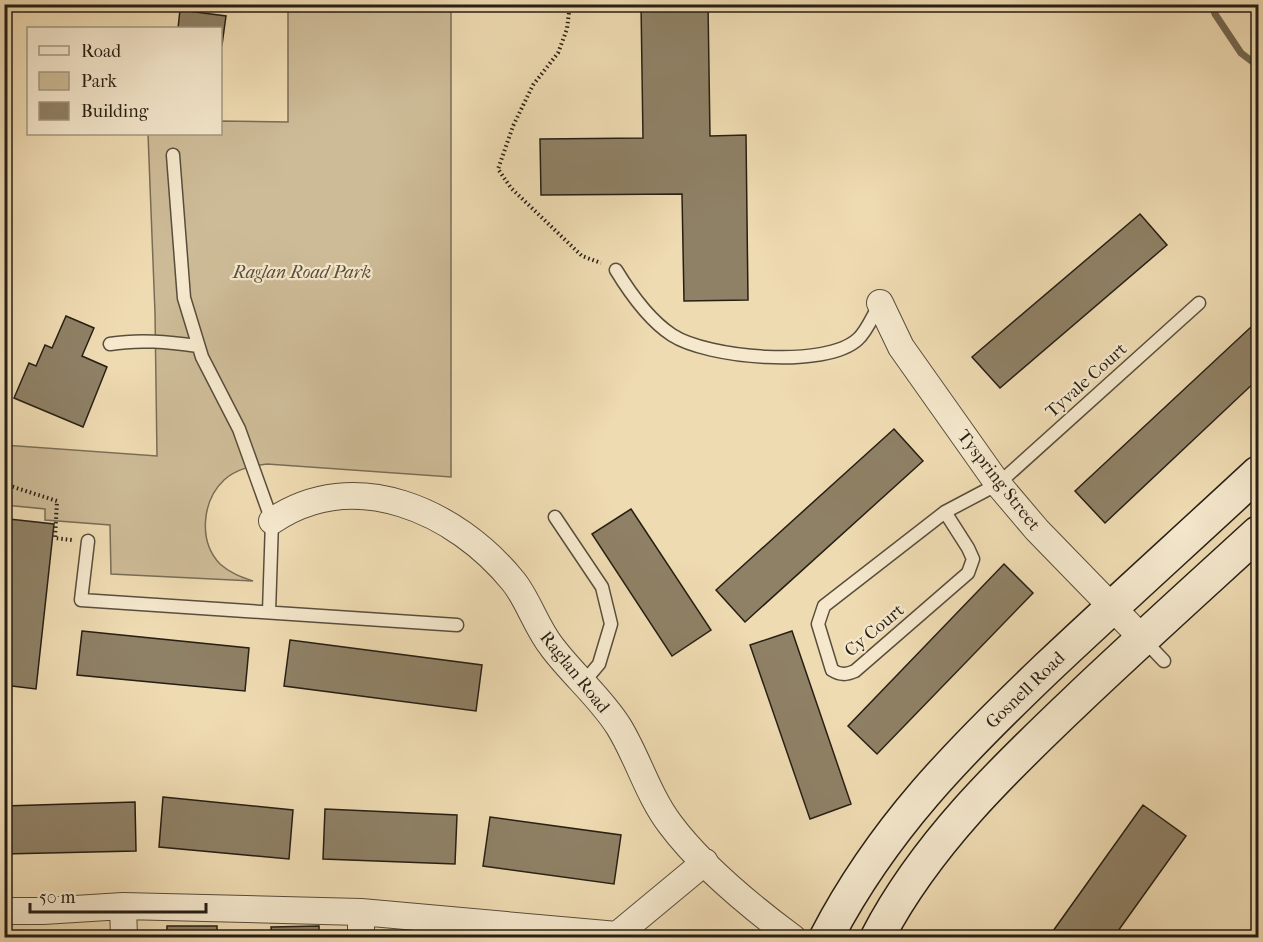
<svg xmlns="http://www.w3.org/2000/svg" width="1263" height="942" font-family="'IM FELL French Canon',serif">
  <style>
    .green { fill: #cdbb97; stroke: #7a6d56; stroke-width: 1.5 }
    .lines { fill: none; stroke-linecap: round; stroke-linejoin: round }
    .stream { stroke: #766952; stroke-width: 7 }
    .building { fill: #8f8166; stroke: #271f14; stroke-width: 1.5 }
    .service-casing { stroke: #594e3c; stroke-width: 15 }
    .minor-casing { stroke: #594e3c; stroke-width: 28 }
    .secondary-casing { stroke: #271f14; stroke-width: 36 }
    .path { stroke: #271f14; stroke-width: 4; stroke-dasharray: 1.5 3; stroke-linecap: butt }
    .service { stroke: #f5e8cd; stroke-width: 12 }
    .minor { stroke: #f5e8cd; stroke-width: 26 }
    .secondary { stroke: #f5e8cd; stroke-width: 33 }
    .labels { text-anchor: middle; stroke-width: 4.5; stroke-linejoin: round; paint-order: stroke }
    .park-label { font-size: 18px; font-style: italic; fill: #594e3b; stroke: #f5e8cd }
    .street-label { font-size: 18px; fill: #271f14; stroke: #f5e8cd }
  </style>
  <rect width="100%" height="100%" fill="#efdbb2"/>
  <filter id="stains"><feTurbulence type="fractalNoise" baseFrequency=".00333" numOctaves="4"/><feColorMatrix values="0 0 0 0 .2 0 0 0 0 .09 0 0 0 0 .02 0 0 0 .5 -.17"/></filter>
  <radialGradient id="worn" r=".72"><stop offset=".6" stop-color="#630" stop-opacity="0"/><stop offset="1" stop-color="#630" stop-opacity=".3"/></radialGradient>
  <!-- green -->
  <path class="green" d="M288,5H451V477L267,464C251,466 236,469 224,480C202,501 198,541 220,564C230,573 241,577 253,581L111,574L110,525L45,520V509L5,505L4,445L157,456L155,313L148,134H220L221,121L288,122Z"/>
  <g class="lines">
    <!-- stream -->
    <path class="stream" d="M1212,4L1215,14L1241,53L1258,66"/>
  </g>
  <!-- building -->
  <path class="building" d="M641,4H708L710,136L746,135L748,300L684,301L682,194L541,195L540,139L643,138Z
    M180,10L226,16L222,45H220V28H178Z
    M1140,214L1167,245L1000,388L972,357Z
    M66,316L94,328L82,356L107,367L83,427L14,398L29,363L36,366L45,345L52,348Z
    M1251,327L1258,335V379L1105,523L1075,491Z
    M894,429L923,461L745,622L716,590Z
    M631,509L711,630L672,656L592,534Z
    M9,519L54,524L36,689L4,685V555Z
    M1004,564L1033,593L877,754L848,726Z
    M82,631L249,648L245,691L77,675Z
    M792,631L851,804L810,819L750,645Z
    M290,640L482,665L476,711L284,686Z
    M163,797L293,810L289,859L159,847Z
    M135,802L136,851L4,854V806Z
    M1143,805L1186,836L1113,938H1048Z
    M325,809L457,815L455,864L323,859Z
    M490,817L621,835L614,884L483,866Z
    M167,926H217V938H167Z
    M319,926V938H272L271,927Z
    M404,931L453,932V938H404Z"/>
  <g class="lines">
    <!-- service casing -->
    <g class="service-casing">
      <path id="service" d="M173,155L184,298L202,357L239,429L272,521L269,612
        M616,270C630,293 649,320 672,335C707,358 826,369 858,339C867,331 873,315 880,304
        M110,344C139,339 169,342 198,346
        M945,512L968,548L973,559L968,573L855,671C846,675 840,675 832,670L818,624L824,606L945,512L998,484L1199,303
        M555,517L602,587L611,624L599,664L583,683
        M88,541L81,600L457,625
        M1144,640L1164,661"/>
    </g>
    <!-- minor casing -->
    <g class="minor-casing">
      <path id="minor" d="M880,303L901,347L998,484L1037,530L1142,638
        M272,521C355,465 456,511 513,581C528,599 536,627 552,647C573,675 601,698 619,727C638,758 648,795 670,824C702,867 750,906 793,938
        M123,906L124,938
        M4,911H43L123,906L361,912L617,935
        M361,912V938
        M616,938L617,935L705,862"/>
    </g>
    <!-- secondary casing -->
    <g class="secondary-casing">
      <path id="secondary" d="M826,938C883,828 959,752 1047,668C1117,602 1188,538 1258,473
        M877,938C925,845 1003,770 1078,699C1137,643 1198,588 1258,533"/>
    </g>
    <!-- path -->
    <path class="path" d="M570,4L567,29L558,53L533,85L513,126L498,169L511,188L582,256L601,263
      M4,484L57,501L55,538L72,540"/>
    <!-- service -->
    <use href="#service" class="service"/>
    <!-- minor -->
    <use href="#minor" class="minor"/>
    <!-- secondary -->
    <use href="#secondary" class="secondary"/>
  </g>
  <g class="labels">
    <!-- park labels -->
    <g class="park-label">
      <text x="302" y="278">Raglan Road Park</text>
    </g>
    <!-- street labels -->
    <g class="street-label">
      <text transform="translate(1086 380) rotate(-42)" y="6">Tyvale Court</text>
      <text transform="translate(999 480) rotate(52)" y="6">Tyspring Street</text>
      <text transform="translate(874 630) rotate(-40)" y="6">Cy Court</text>
      <text transform="translate(575 672) rotate(51)" y="6">Raglan Road</text>
      <text transform="translate(1025 690) rotate(-44)" y="6">Gosnell Road</text>
    </g>
  </g>
  <!-- margin -->
  <rect width="1263" height="942" fill="none" stroke="#efdbb2" stroke-width="24"/>
  <rect x="6" y="6" width="1251" height="930" fill="none" stroke="#271f14" stroke-width="3"/>
  <rect x="12" y="12" width="1239" height="918" fill="none" stroke="#271f14" stroke-width="1.5"/>
  <!-- legend -->
  <rect x="27" y="27" width="195" height="108" fill="#f5e8cd" stroke="#a39883" stroke-width="1.5"/>
  <rect x="39" y="46" width="30" height="9" fill="#f5e8cd" stroke="#a39883" stroke-width="1.5"/>
  <text x="81" y="57" font-size="18" fill="#271f14">Road</text>
  <rect x="39" y="72" width="30" height="18" fill="#cdbb97" stroke="#a39883" stroke-width="1.5"/>
  <text x="81" y="87" font-size="18" fill="#271f14">Park</text>
  <rect x="39" y="102" width="30" height="18" fill="#8f8166" stroke="#a39883" stroke-width="1.5"/>
  <text x="81" y="117" font-size="18" fill="#271f14">Building</text>
  <!-- scale -->
  <path d="M30 903v9h176v-9" fill="none" stroke="#271f14" stroke-width="3"/>
  <text x="39" y="903" font-size="18" fill="#271f14" stroke="#f5e8cd" stroke-width="4.5" paint-order="stroke">50 m</text>
  <rect width="100%" height="100%" filter="url(#stains)"/>
  <rect width="100%" height="100%" fill="url(#worn)"/>
</svg>
